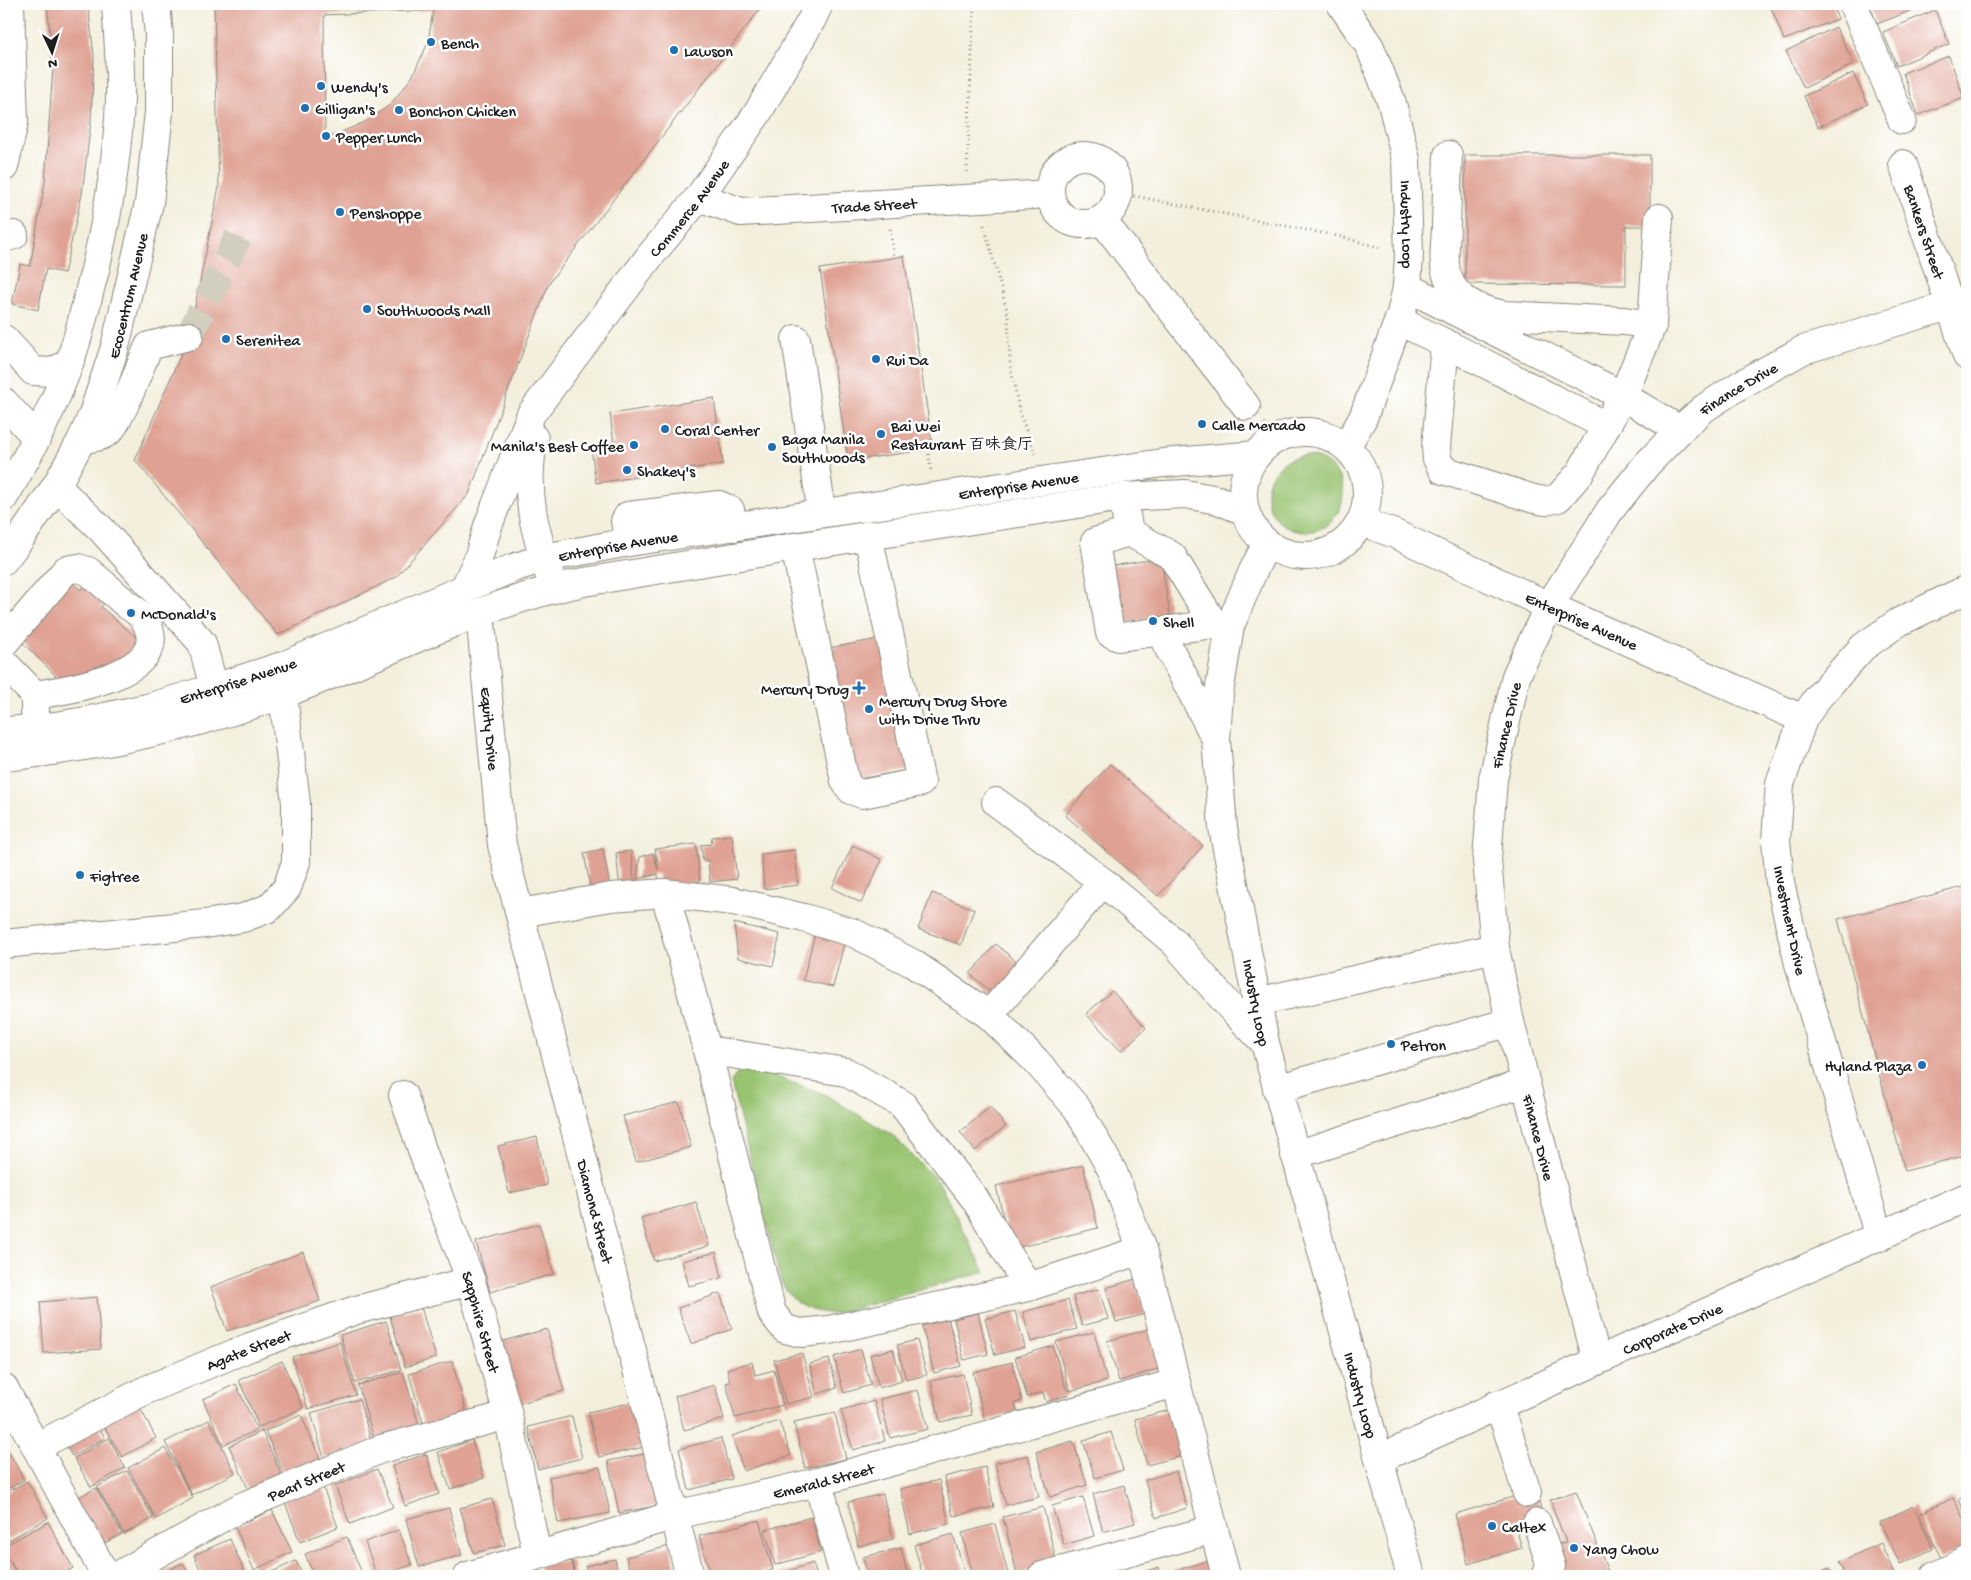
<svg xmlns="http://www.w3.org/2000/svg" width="1971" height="1580" font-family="'Gochi Hand','LXGW WenKai TC',sans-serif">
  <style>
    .green { fill: #98c36f; stroke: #5a7046 }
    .building { fill: #dfa193; fill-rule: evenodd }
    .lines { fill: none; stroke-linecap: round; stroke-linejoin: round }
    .minor-tunnel { stroke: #d3cfbf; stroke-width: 28; stroke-dasharray: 28 14; stroke-linecap: butt }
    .minor-casing { stroke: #88867c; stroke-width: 30 }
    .major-casing { stroke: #88867c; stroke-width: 30 }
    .path { stroke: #88867c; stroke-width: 3; stroke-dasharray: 1 4; stroke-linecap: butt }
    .minor { stroke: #fff; stroke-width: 28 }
    .major { stroke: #fff; stroke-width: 28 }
    .poi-dot { fill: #1f6fb2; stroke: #fff; stroke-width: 2 }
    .labels { text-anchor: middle; stroke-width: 5; stroke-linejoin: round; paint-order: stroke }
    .poi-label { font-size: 16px; fill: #1c1c1c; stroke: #fff; text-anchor: start }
    .street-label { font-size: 16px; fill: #1c1c1c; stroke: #fff }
  </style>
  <rect width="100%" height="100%" fill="#fff"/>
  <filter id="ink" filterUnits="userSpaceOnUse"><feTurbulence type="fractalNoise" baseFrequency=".02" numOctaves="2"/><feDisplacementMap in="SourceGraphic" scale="10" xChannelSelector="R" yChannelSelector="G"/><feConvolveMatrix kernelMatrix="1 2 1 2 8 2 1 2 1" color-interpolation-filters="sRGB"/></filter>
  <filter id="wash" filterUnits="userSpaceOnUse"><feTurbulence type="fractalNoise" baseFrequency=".0096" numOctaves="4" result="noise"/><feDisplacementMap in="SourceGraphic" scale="20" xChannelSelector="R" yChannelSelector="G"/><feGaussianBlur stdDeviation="1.12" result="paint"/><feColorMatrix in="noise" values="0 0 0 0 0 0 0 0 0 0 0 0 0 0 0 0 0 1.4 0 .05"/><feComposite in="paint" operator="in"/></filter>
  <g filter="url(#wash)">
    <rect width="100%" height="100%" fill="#f3efdc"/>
    <!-- green -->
    <path class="green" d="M1267 494a38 38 0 1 1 76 0a38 38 0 1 1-76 0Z
      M741,1068L761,1071L824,1094L892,1135L938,1181L985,1272L835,1314C806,1310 796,1308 781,1282L731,1082Z"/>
    <g id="blocks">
      <!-- building -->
      <path class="building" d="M47,4H88L94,56L91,121L82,194L68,257L64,273L46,269L38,310L12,304L20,264L30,266L45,182L53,67Z
        M214,4H764L549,283L469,494L396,577L278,635L135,460L189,336L219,187ZM433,10L428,43L412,77L390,105L365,122L325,139L324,15Z
        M1779,4H1832L1838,19L1784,40L1771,7Z
        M1869,4H1928L1877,24Z
        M1935,10L1949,44L1897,66L1883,32Z
        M1836,27L1854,64L1804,88L1786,51Z
        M1949,56L1964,98L1918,115L1903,73Z
        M1853,73L1868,104L1818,127L1804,96Z
        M1465,155H1650V226H1626V285L1465,284Z
        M904,256L933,449L848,461L820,269Z
        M714,398L723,464L596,483L591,448L614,444L610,414Z
        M1161,558L1170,616L1115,625L1106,567Z
        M90,579L110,596L101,607L140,641L117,667L60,680L17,637L69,580L81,590Z
        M885,638L909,770L853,780L829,648Z
        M1110,764L1203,846L1158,896L1065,815Z
        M732,835L737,879L710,882L708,860L703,861L701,845L711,844L712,837Z
        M696,844L700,881L659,886L658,874L637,879L640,857L653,853L658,870L655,849Z
        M853,845L882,860L861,903L832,888Z
        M603,849L610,887L591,891L584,853Z
        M795,850L798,885L764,889L761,854Z
        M631,851L635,887L620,888L616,853Z
        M1967,886V957L1963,958L1967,975V1155L1905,1171L1838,919Z
        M932,893L974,909L961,945L918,929Z
        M734,923L780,934L773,966L738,958Z
        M816,929L846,936L833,987L803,980Z
        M996,944L1023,967L996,997L970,974Z
        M1112,991L1146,1028L1121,1051L1086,1014Z
        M679,1102L691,1147L636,1162L623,1116Z
        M990,1107L1006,1126L975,1151L960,1132Z
        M537,1137L547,1185L509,1193L498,1146Z
        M1083,1165L1098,1228L1011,1249L996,1186Z
        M696,1202L709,1246L654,1261L641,1218Z
        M539,1224L554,1274L490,1292L476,1242Z
        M303,1252L320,1301L227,1331L211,1287Z
        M716,1252L722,1278L689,1286L682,1261Z
        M1135,1279L1145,1314L1116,1322L1106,1288Z
        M1099,1289L1108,1319L1082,1326L1073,1296Z
        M720,1293L732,1329L691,1344L678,1308Z
        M97,1297L101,1349L44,1353L40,1302Z
        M1068,1300L1077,1329L1031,1342L1023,1312Z
        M421,1307L436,1358L405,1367L390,1316Z
        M1015,1311L1025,1347L995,1355L985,1319Z
        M978,1313L988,1354L964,1360L954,1319Z
        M948,1319L961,1366L934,1373L922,1326Z
        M386,1321L401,1370L355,1383L340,1335Z
        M547,1329L564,1391L514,1405L496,1343Z
        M1149,1329L1161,1368L1119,1381L1107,1341Z
        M1094,1332L1107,1381L1070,1391L1056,1342Z
        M917,1340L927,1375L906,1380L897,1345Z
        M340,1342L356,1395L308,1409L292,1357Z
        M1053,1346L1068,1395L1046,1402L1043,1392L1027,1397L1015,1357Z
        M861,1349L871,1385L844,1393L834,1357Z
        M893,1349L902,1381L879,1388L870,1355Z
        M802,1353L814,1397L786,1404L774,1360Z
        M829,1359L837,1388L817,1394L810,1364Z
        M282,1361L303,1408L259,1427L239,1380Z
        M452,1361L467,1414L424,1426L409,1374Z
        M752,1362L755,1375L774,1370L783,1405L735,1418L726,1383L730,1382L727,1369Z
        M1012,1362L1022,1401L1015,1403L1017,1412L985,1421L973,1372Z
        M403,1372L420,1428L375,1442L358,1385Z
        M963,1374L972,1415L940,1422L931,1381Z
        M236,1384L257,1430L223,1445L203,1399Z
        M715,1385L724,1419L684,1430L675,1396Z
        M918,1390L928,1429L890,1438L880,1399Z
        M359,1399L372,1444L324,1458L311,1413Z
        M874,1401L885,1441L853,1450L841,1410Z
        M633,1402L644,1447L599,1457L588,1412Z
        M138,1404L156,1438L122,1457L103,1424Z
        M1170,1410L1182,1456L1147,1465L1135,1419Z
        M835,1413L846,1459L805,1468L794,1422Z
        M301,1415L322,1463L286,1479L265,1431Z
        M572,1416L582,1458L538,1469L528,1427Z
        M94,1418L105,1438L72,1456L61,1436Z
        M209,1420L235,1473L192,1495L165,1442Z
        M779,1421L791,1455L744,1471L732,1436Z
        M262,1431L284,1480L251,1495L229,1446Z
        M1111,1432L1123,1470L1095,1478L1083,1441Z
        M109,1438L125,1468L91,1487L74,1458Z
        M721,1438L732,1479L689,1490L679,1449Z
        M472,1440L484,1478L450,1489L438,1452Z
        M1073,1441L1087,1485L1050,1497L1036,1452Z
        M4,1443L24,1480L4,1491Z
        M165,1448L193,1498L156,1519L128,1468Z
        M649,1453L660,1505L619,1513L608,1461Z
        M426,1454L439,1494L405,1506L392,1466Z
        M1028,1455L1039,1497L1006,1505L995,1463Z
        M600,1467L610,1513L558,1523L549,1477Z
        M985,1467L994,1507L953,1516L944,1477Z
        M377,1469L393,1507L350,1524L335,1486Z
        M127,1471L153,1518L124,1534L97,1487Z
        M1176,1471L1187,1508L1156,1518L1145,1480Z
        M939,1480L949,1524L910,1534L900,1489Z
        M27,1481L48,1518L9,1540L4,1532V1494Z
        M322,1485L338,1527L300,1542L284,1500Z
        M1124,1485L1135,1523L1103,1532L1093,1494Z
        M96,1488L122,1534L97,1547L71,1501Z
        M1536,1490L1544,1520L1516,1529L1522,1548L1468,1564L1455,1514Z
        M1576,1491L1609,1574L1602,1576H1563L1555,1545L1566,1542L1550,1500Z
        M883,1494L893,1539L858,1546L848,1502Z
        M1967,1496V1519L1959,1499Z
        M1083,1497L1094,1536L1064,1545L1052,1506Z
        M1953,1498L1967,1526V1546L1941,1558L1919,1514Z
        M492,1499L505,1545L474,1553L460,1508Z
        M1914,1506L1933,1549L1900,1564L1880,1522Z
        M1043,1507L1057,1564L1017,1574L1003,1517Z
        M449,1508L462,1555L419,1567L406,1519Z
        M272,1510L292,1552L254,1570L235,1527Z
        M811,1517L821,1552L775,1565L765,1530Z
        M759,1520L773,1570L750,1576H711L699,1536Z
        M48,1522L73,1568L59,1576H19L8,1558L18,1576H4V1546Z
        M995,1524L1008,1574L998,1576H973L962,1533Z
        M399,1530L412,1565L377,1576L365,1542Z
        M953,1534L966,1576H923L914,1545Z
        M347,1537L363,1576H314L305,1554Z
        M230,1539L245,1573L237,1576H203L194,1555Z
        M1881,1543L1895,1576H1845L1839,1562Z
        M670,1546L678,1576H631L626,1557Z
        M901,1548L908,1576H868L863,1557Z
        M615,1559L619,1576H587L585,1566Z
        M296,1561L303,1576H263Z
        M572,1561L575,1576H541L539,1566Z
        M1207,1561L1212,1576H1171L1170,1572Z
        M183,1563L189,1576H156Z
        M813,1563L817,1576H780L779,1574Z
        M1159,1567L1161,1576H1129Z
        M1829,1568L1833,1576H1812Z"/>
    </g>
  </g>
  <g filter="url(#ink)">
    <use href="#blocks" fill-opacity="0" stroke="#88867c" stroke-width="1"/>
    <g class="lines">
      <!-- minor-tunnel -->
      <path class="minor-tunnel" d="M189,336L238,237"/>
      <!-- minor casing -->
      <g class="minor-casing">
        <g id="minor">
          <path id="s1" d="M1341,4L1370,47L1392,103L1406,160L1409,255L1407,287L1401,314L1363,418L1346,447"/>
          <path d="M1853,4L1902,120"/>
          <path d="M1448,155C1447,178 1447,202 1446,225C1446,240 1442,260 1447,275C1455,301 1481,311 1505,315L1624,321L1652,325L1623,396L1580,473L1558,498L1545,501L1534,499L1443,470L1437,459L1436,447L1445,343L1606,426"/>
          <circle cx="1084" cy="190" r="34"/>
          <path id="s2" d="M1903,164L1967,356"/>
          <path d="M4,167L14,122L10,4"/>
          <path id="s3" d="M699,197L741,212L1050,194"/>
          <path d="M1102,220L1246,406"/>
          <path d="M4,238L14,235"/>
          <path d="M1407,287L1623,396L1680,430"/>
          <path d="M1399,321L1445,343"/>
          <path d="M1652,325L1659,218"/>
          <path d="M4,339L33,371L52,372L69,363"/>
          <path d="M796,339L819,493L820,513"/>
          <path d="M4,402L36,437"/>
          <path d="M534,438C522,493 536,537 554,588"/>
          <path d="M82,439C92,438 104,437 111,429C126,408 138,370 149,346L189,336"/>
          <path d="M56,486L102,530L202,643L214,688"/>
          <path d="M4,497C34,447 62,392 78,336C84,314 89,292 95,270C108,214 118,156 120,98C121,67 118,35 116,4"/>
          <path d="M1123,497L1129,532L1172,556L1214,624L1230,626"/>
          <path d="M1129,532L1095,542L1110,633L1119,637L1214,624"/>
          <path d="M629,542L625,521L628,516L719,505L730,510L734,527"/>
          <path d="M795,547L845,781L851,790L862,794L921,782L868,535"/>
          <path id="s4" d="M4,560L20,539L56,486L82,439L93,414L115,347L149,203L159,112V35L156,4"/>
          <path id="s5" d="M465,587L478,559L488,526L531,414L650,256L699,197L757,114L812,19L819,4"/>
          <path id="s6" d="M480,613L502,845L690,1576"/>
          <path d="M1160,631L1216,739"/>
          <path d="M4,643L66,570L78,568L88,571C101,582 114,593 126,604C132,608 140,613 144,619C179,673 68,690 35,695"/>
          <path d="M4,663L35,695V712"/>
          <path id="s7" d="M1803,719L1549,606L1610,510L1647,464L1680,430L1703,409L1740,385L1803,350L1952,305"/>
          <path d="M996,802L1103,882L1174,942L1231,1008L1265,1043"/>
          <path d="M665,893L707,1050L772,1313L785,1329L801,1333L829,1330L1028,1287L1142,1250"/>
          <path d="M520,913L611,897L665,893L733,901L804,918L854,933L912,963L989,1015L1036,1061L1077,1108L1113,1172L1142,1250L1226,1576"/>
          <path d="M4,944L205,924L243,918L269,908L287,888L296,862V803L283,694"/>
          <path d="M1257,1002L1495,948"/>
          <path d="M989,1015L1103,882"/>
          <path d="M707,1050L846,1072L902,1104L975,1199L1028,1287"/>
          <path d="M1277,1089L1510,1022"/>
          <path id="s8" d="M403,1095L434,1184L471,1281L508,1415L537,1555"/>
          <path d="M1295,1155L1525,1083"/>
          <path d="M1879,1237L1799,964L1780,883L1776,840L1780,784L1803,719L1819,696L1863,647L1899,622L1967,589"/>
          <path id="s9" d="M1597,1361L1967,1197"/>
          <path d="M4,1388L106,1576"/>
          <path d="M1496,1405L1506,1425L1527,1493"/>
          <path id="s10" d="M36,1447L146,1390L250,1347L356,1310L471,1281"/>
          <path d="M818,1482L844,1576"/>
          <path d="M1537,1523L1551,1566L1545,1576"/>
          <path id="s11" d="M117,1576L241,1507L381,1449L508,1415"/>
          <path id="s12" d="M468,1576L675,1515L818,1482L1176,1383"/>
          <path d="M1042,1576L1214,1529"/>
          <path d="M1935,1576L1967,1561"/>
        </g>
      </g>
      <!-- major casing -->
      <g class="major-casing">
        <g id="major">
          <circle cx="1305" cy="494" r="62"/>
          <path id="s13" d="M1362,522L1395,534L1549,606L1516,676L1493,779L1487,860L1495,948L1510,1022L1597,1361L1379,1459"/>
          <path id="s14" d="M1267,543L1253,571L1230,626L1219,693L1216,739L1223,828L1265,1043L1411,1576"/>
          <path id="s15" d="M4,731L36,729L86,721L147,708L214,688L285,665L513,568L544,558L629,542L1163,463L1257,455"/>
          <path d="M4,757C99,747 193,727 283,694C383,657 478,603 584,582L795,547L1123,497L1185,494L1218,500L1245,511"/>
        </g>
      </g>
      <!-- path -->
      <path class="path" d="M967,172L974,4
        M1119,193L1342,237L1381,248
        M984,225L1008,314L1010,364L1020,414L1035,454
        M890,229L894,258
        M1264,423L1274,432
        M928,449L931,471"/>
      <!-- minor -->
      <use href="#minor" class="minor"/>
      <!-- major -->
      <use href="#major" class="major"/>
    </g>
  </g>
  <!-- markers -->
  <g class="poi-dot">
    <circle cx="431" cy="42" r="5"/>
    <circle cx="674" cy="50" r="5"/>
    <circle cx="321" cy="86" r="5"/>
    <circle cx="305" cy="108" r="5"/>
    <circle cx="399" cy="110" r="5"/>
    <circle cx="326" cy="136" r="5"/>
    <circle cx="340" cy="212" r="5"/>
    <circle cx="367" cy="309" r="5"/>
    <circle cx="226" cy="339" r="5"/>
    <circle cx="876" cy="359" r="5"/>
    <circle cx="1202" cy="424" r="5"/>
    <circle cx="665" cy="429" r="5"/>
    <circle cx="881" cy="434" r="5"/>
    <circle cx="634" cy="445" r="5"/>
    <circle cx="772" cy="447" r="5"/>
    <circle cx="627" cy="470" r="5"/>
    <circle cx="131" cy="613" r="5"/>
    <circle cx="1153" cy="621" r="5"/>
    <path d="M856.5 680.5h5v5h5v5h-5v5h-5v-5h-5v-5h5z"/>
    <circle cx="869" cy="709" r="5"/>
    <circle cx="80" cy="875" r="5"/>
    <circle cx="1391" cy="1044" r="5"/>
    <circle cx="1922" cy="1065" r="5"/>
    <circle cx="1492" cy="1526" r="5"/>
    <circle cx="1574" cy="1548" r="5"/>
  </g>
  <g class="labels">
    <!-- poi labels -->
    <g class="poi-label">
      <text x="441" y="48">Bench</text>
      <text x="684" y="56">Lawson</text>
      <text x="331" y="92">Wendy's</text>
      <text x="315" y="114">Gilligan's</text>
      <text x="409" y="116">Bonchon Chicken</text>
      <text x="336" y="142">Pepper Lunch</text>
      <text x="350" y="218">Penshoppe</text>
      <text x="377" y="315">Southwoods Mall</text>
      <text x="236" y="345">Serenitea</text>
      <text x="886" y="365">Rui Da</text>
      <text x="1212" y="430">Calle Mercado</text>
      <text x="891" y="431">Bai Wei<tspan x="891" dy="18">Restaurant 百味食厅</tspan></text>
      <text x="675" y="435">Coral Center</text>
      <text x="782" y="444">Baga Manila<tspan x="782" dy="18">Southwoods</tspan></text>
      <text x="624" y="451" text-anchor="end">Manila's Best Coffee</text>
      <text x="637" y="476">Shakey's</text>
      <text x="141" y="619">McDonald's</text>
      <text x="1163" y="627">Shell</text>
      <text x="849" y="694" text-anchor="end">Mercury Drug</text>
      <text x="879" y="706">Mercury Drug Store<tspan x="879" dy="18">with Drive Thru</tspan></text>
      <text x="90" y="881">Figtree</text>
      <text x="1401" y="1050">Petron</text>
      <text x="1912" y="1071" text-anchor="end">Hyland Plaza</text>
      <text x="1502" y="1532">Caltex</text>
      <text x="1584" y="1554">Yang Chow</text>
    </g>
    <!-- street labels -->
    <g class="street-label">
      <text dy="6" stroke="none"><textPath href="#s3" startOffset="178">Trade Street</textPath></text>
      <text dy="6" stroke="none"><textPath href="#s5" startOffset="445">Commerce Avenue</textPath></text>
      <text dy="6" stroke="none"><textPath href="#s1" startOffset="235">Industry Loop</textPath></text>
      <text dy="6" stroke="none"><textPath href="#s2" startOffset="71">Bankers Street</textPath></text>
      <text dy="6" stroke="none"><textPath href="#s4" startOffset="295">Ecocentrum Avenue</textPath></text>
      <text dy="6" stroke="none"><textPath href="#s7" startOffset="570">Finance Drive</textPath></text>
      <text dy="6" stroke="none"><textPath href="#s15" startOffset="1050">Enterprise Avenue</textPath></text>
      <text dy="6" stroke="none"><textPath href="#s15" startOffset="645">Enterprise Avenue</textPath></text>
      <text transform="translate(1582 620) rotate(24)" y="6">Enterprise Avenue</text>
      <text dy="6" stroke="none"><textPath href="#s15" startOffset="240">Enterprise Avenue</textPath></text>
      <text transform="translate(1505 725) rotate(-77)" y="6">Finance Drive</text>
      <text dy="6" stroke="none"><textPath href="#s6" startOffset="116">Equity Drive</textPath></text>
      <text transform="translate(1791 920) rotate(78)" y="6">Investment Drive</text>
      <text dy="6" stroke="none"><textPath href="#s14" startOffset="472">Industry Loop</textPath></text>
      <text dy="6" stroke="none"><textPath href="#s13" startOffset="752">Finance Drive</textPath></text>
      <text dy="6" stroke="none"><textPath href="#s6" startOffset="611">Diamond Street</textPath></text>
      <text dy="6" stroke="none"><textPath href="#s8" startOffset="240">Sapphire Street</textPath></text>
      <text dy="6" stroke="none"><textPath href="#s9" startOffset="82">Corporate Drive</textPath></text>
      <text dy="6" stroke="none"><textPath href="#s10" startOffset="234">Agate Street</textPath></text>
      <text dy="6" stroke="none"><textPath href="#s14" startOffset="878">Industry Loop</textPath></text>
      <text dy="6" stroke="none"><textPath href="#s11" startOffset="212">Pearl Street</textPath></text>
      <text dy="6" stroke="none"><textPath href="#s12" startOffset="368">Emerald Street</textPath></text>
    </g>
  </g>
  <!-- margin -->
  <rect width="1971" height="1580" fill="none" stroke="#fff" stroke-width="20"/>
  <!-- north arrow -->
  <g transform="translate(52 52) rotate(176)" stroke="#ffffff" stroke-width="4" paint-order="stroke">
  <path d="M0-4L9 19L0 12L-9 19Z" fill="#1c1c1c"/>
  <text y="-8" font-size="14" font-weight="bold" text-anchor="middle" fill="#1c1c1c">N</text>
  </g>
</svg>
